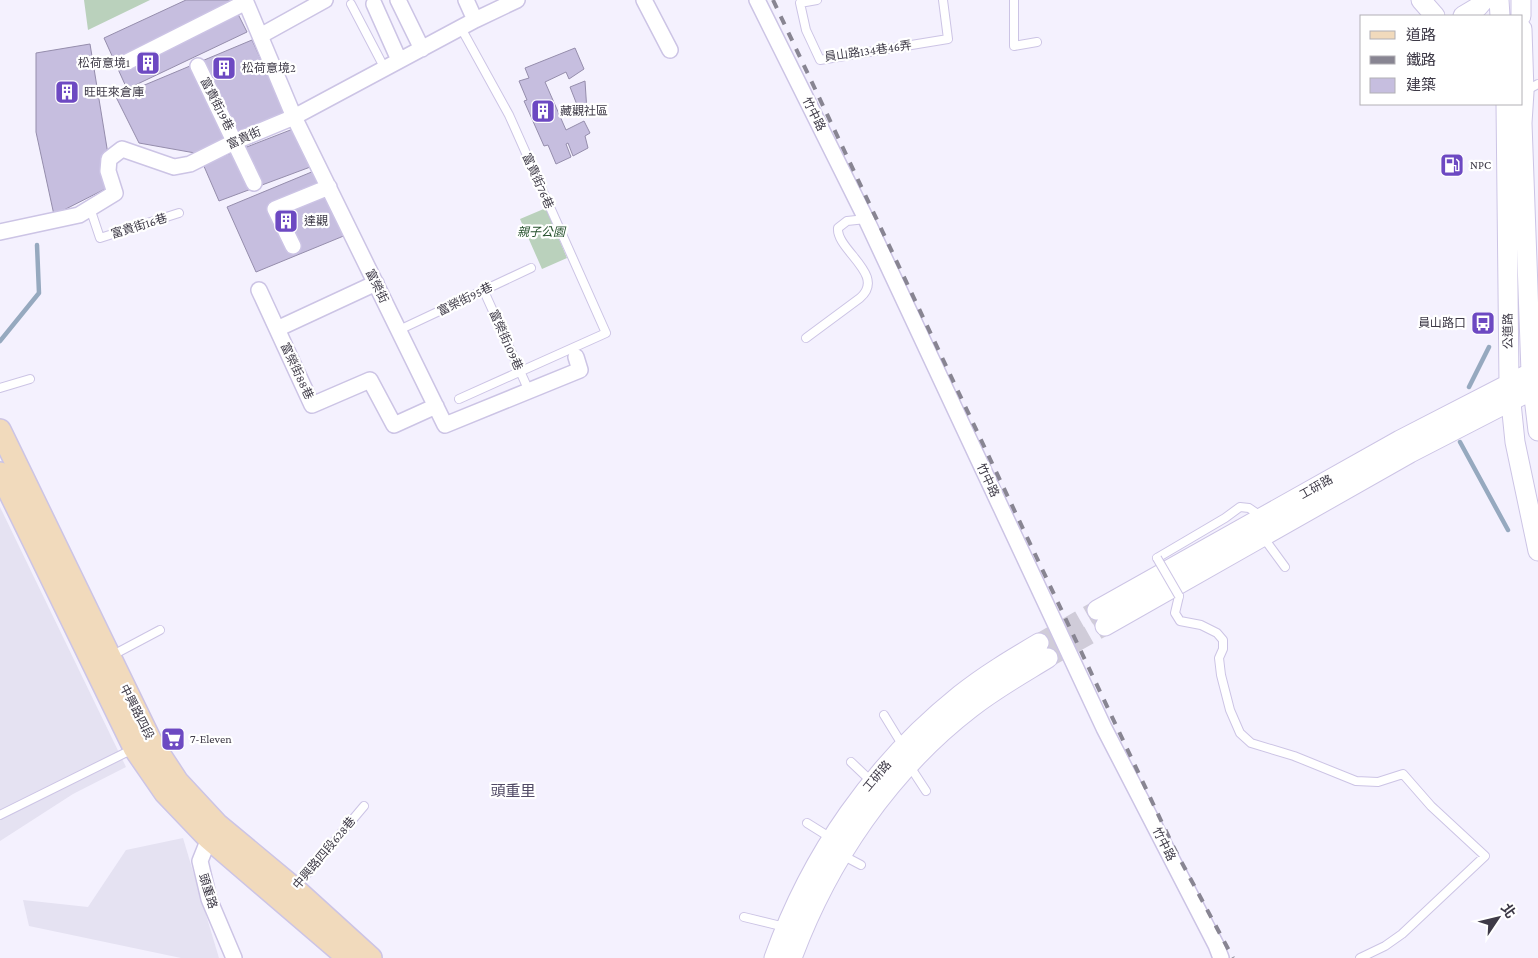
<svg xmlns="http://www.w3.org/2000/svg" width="1538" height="958" font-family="'Crimson Pro','Noto Sans TC',serif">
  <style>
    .built { fill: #e5e2f2 }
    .green { fill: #bad1bc }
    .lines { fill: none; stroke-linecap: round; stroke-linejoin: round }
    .stream { stroke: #96a9bf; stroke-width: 4.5 }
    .building { fill: #c6bedf; stroke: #958dac }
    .tertiary-tunnel { stroke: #d0ccd9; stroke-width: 19; stroke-dasharray: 19 9; stroke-linecap: butt }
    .service-casing { stroke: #ccc4e5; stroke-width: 10 }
    .minor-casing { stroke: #ccc4e5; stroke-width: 18 }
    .tertiary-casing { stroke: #ccc4e5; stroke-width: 21 }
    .secondary-casing { stroke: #ccc4e5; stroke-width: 24 }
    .service { stroke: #fff; stroke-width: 8 }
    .minor { stroke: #fff; stroke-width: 15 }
    .tertiary { stroke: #fff; stroke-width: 19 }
    .secondary { stroke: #f1dabc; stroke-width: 21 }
    .rail { stroke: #888592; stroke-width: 4; stroke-dasharray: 9 9; stroke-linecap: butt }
    .service-bridge-casing { stroke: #ccc4e5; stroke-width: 10; stroke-linecap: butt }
    .service-bridge { stroke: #fff; stroke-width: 8 }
    .labels { text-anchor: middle; stroke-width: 4.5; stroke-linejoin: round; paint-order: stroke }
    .street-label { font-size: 12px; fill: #3e3a47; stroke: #fff }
    .poi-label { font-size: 12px; fill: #3e3a47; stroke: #fff; text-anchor: start }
    .park-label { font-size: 12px; font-style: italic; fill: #26512d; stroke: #fff }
    .quarter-label { font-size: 15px; fill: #514a65; stroke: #fff }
  </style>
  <rect width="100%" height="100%" fill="#f4f1fe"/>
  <!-- built -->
  <path class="built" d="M0,507L126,767L73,794L0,841Z
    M183,838L219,958H181L29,926L23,900L88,907L126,850Z"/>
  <!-- green -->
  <path class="green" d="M84,0H150L88,30Z
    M546,208L567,258L542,269L520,219Z"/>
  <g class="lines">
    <!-- stream -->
    <path class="stream" d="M0,341L39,293L37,245
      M1469,387L1489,347
      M1460,442L1508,530"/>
  </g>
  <!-- building -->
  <path class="building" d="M186,0H231L247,32L127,89L104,38Z
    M252,40L285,112L195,153L139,143L116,97Z
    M90,44L113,185L54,215L36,132V53Z
    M575,48L584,69L569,79L566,72L545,82L566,130L584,121L590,133L585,136L588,148L573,156L568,143L566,144L571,157L556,164L548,145L544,146L524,101L527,100L519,81L529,78L525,68Z
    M585,81L587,112L581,115L570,87Z
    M293,129L313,166L219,201L203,164Z
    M314,171L346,235L256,272L227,207Z"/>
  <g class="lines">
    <!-- tertiary-tunnel -->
    <path class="tertiary-tunnel" d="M1039,643L1097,610
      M1048,658L1105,626"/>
    <!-- service casing -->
    <g class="service-casing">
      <path id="service" d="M817,0L800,3L806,30L820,60L948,39L943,0
        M1014,0V46L1037,42
        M351,4L385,69
        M1525,91L1538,84
        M90,208L100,238L179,213
        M483,289L529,391
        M399,330L531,268
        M806,338L860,298C887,275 836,250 838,228L847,221L866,219
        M0,388L30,379
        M459,399L606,333L509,115L461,28
        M1263,537L1285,567
        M1157,558L1225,518L1240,507L1249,508L1262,517
        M1179,596L1175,613L1180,621L1201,625L1217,633L1223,640V649L1219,658L1221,675L1230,710L1240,733L1251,743L1294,756L1356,781L1378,782L1403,774L1431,806L1485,856L1402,934L1385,946L1360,958
        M111,656L160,630
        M884,715L903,746
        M851,762L871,781
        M909,765L926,791
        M0,815L133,749
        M807,823L831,838
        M842,855L861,865
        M295,888L364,806
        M744,917L785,927"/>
    </g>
    <!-- minor casing -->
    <g class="minor-casing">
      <path id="minor" d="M245,0L294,117L445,425L580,370L576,357
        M398,0L422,49
        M466,0L475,20
        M644,0L670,50
        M757,0L866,219L1104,728L1216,945L1221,958
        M374,4L399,60
        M260,36L325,0
        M127,62L246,2
        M198,66L254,183
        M0,232L79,215L115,193L108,171L109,159L122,149L174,167L190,164L236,141L294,117L475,20L517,0
        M293,246L275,209L329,187
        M259,290L312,405L370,380L394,425L436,406
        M277,329L376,283
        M212,831L200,861L209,899L234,958"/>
    </g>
    <!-- tertiary casing -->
    <g class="tertiary-casing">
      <path id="tertiary" d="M1421,0L1435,16
        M1499,0L1500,16
        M1521,0V16
        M1463,16L1478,7L1484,0
        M1522,29L1524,92L1522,123L1531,372L1538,431
        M1506,104L1509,383L1515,442L1538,551
        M1097,610L1400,440L1538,369
        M1105,626L1410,453L1538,387
        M774,958C811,854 874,764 960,695C985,675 1012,659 1039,643
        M792,958C828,861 889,771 971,708C995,689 1022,674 1048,658"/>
    </g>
    <!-- secondary casing -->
    <g class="secondary-casing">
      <path id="secondary" d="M0,430L151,741L178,782L217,824L294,888L371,958
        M0,473L134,748L165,793L208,838L348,958"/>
    </g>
    <!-- service -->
    <use href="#service" class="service"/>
    <!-- minor -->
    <use href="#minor" class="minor"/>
    <!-- tertiary -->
    <use href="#tertiary" class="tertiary"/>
    <!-- secondary -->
    <use href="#secondary" class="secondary"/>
    <!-- rail -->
    <path class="rail" d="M773,0L1174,848L1233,958"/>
    <!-- service-bridge casing -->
    <g class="service-bridge-casing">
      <path id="service-bridge" d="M1157,558L1179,596"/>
    </g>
    <!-- service-bridge -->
    <use href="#service-bridge" class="service-bridge"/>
  </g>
  <!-- icons -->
  <defs>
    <g id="building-square" transform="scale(1.25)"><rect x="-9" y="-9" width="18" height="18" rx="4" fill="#6d49c2" stroke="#fff"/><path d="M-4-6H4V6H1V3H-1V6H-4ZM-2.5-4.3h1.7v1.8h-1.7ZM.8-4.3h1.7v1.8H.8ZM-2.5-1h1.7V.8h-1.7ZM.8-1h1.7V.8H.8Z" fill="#fff"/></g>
    <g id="fuel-square" transform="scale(1.25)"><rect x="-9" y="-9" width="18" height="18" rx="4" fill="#6d49c2" stroke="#fff"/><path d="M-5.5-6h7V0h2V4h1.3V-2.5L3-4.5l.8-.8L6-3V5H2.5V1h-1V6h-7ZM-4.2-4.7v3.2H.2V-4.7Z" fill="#fff"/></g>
    <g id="bus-square" transform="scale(1.25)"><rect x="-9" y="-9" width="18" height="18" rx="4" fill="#6d49c2" stroke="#fff"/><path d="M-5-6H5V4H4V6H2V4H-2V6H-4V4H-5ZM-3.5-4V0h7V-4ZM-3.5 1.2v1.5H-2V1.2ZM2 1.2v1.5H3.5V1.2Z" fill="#fff"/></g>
    <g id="supermarket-square" transform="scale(1.25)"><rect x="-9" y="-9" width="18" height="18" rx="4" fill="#6d49c2" stroke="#fff"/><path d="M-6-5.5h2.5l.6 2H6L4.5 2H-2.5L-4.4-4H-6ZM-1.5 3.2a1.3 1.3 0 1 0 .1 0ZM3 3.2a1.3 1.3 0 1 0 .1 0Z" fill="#fff"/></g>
  </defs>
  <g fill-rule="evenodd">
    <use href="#building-square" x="148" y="63"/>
    <use href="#building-square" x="224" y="68"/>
    <use href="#building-square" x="67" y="92"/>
    <use href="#building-square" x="543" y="111"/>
    <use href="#fuel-square" x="1452" y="165"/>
    <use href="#building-square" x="286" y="221"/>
    <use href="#bus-square" x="1483" y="323"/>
    <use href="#supermarket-square" x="173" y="739"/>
  </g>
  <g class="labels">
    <!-- street labels -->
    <g class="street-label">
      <text transform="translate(868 51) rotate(-8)" y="4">員山路134巷46弄</text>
      <text transform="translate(217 104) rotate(63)" y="4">富貴街19巷</text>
      <text transform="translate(814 114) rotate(63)" y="4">竹中路</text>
      <text transform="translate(244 138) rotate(-24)" y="4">富貴街</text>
      <text transform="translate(538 181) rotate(66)" y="4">富貴街76巷</text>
      <text transform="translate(139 226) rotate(-17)" y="4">富貴街16巷</text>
      <text transform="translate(377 286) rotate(64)" y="4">富榮街</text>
      <text transform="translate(465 299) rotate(-26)" y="4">富榮街95巷</text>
      <text transform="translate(1508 331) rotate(-91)" y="4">公道路</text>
      <text transform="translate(506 340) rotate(66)" y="4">富榮街109巷</text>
      <text transform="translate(297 371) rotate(65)" y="4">富榮街88巷</text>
      <text transform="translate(988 480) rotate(65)" y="4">竹中路</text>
      <text transform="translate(1316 487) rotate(-29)" y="4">工研路</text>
      <text transform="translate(137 712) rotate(63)" y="4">中興路四段</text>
      <text transform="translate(877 776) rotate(-50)" y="4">工研路</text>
      <text transform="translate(1164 844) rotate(63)" y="4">竹中路</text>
      <text transform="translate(324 853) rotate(-50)" y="4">中興路四段628巷</text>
      <text transform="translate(208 891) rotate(73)" y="4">頭重路</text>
    </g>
    <!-- poi labels -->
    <g class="poi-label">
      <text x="130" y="67" text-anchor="end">松荷意境1</text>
      <text x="242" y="72">松荷意境2</text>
      <text x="84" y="96">旺旺來倉庫</text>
      <text x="560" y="115">藏觀社區</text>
      <text x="1470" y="169">NPC</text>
      <text x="304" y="225">達觀</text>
      <text x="1466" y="327" text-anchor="end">員山路口</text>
      <text x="190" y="743">7-Eleven</text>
    </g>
    <!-- park labels -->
    <g class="park-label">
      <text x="541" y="236">親子公園</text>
    </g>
    <!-- quarter labels -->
    <g class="quarter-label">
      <text x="513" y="796">頭重里</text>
    </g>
  </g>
  <!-- legend -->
  <rect x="1360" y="15" width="162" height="90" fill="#ffffff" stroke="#b2b0b5"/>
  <rect x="1370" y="31" width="25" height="8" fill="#f1dabc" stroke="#b2b0b5"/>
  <text x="1406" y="40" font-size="15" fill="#3e3a47">道路</text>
  <rect x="1370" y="56" width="25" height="8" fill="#888592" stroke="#b2b0b5"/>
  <text x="1406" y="65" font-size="15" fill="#3e3a47">鐵路</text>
  <rect x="1370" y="78" width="25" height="15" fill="#c6bedf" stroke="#b2b0b5"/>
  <text x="1406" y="90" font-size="15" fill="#3e3a47">建築</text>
  <!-- north arrow -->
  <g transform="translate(1498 918) rotate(55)" stroke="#ffffff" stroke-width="4" paint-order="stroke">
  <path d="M0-4L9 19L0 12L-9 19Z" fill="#3e3a47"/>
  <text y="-8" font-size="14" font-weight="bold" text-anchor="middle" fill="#3e3a47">北</text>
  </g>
</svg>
